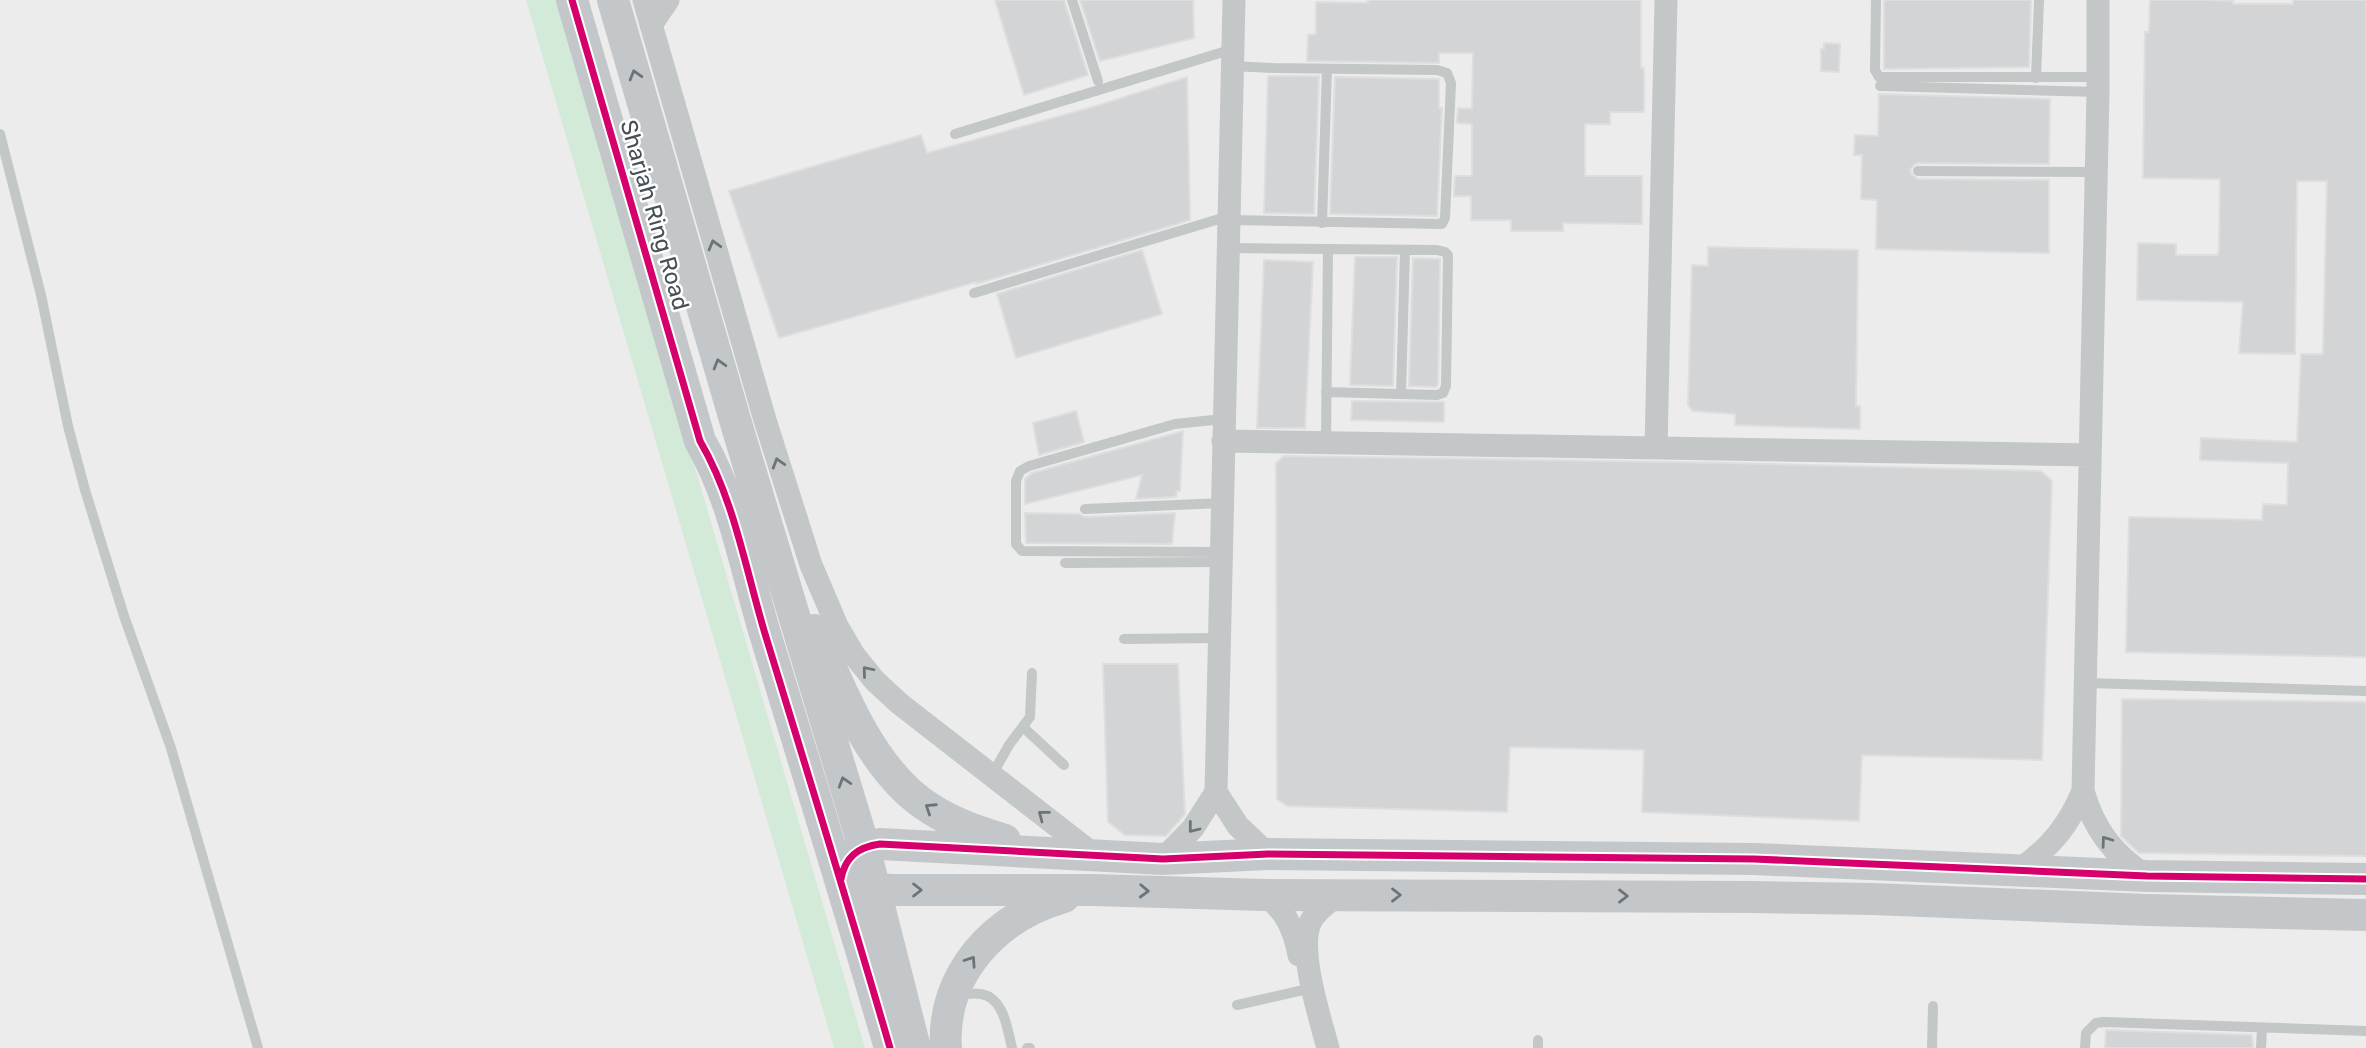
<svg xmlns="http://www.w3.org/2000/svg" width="2366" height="1048" font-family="Rubik,sans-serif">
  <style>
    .green { fill: #d3ead9 }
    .building { fill: #d3d4d5; stroke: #dededf; stroke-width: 2 }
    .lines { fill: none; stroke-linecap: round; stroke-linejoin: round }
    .lane { stroke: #c4c7c7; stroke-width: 10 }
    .street { stroke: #c4c7c7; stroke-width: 23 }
    .secondary { stroke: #c4c7c9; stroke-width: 32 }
    .cycleway-casing { stroke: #fff; stroke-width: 11 }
    .cycleway { stroke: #d6006c; stroke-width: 7 }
    .oneway { stroke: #6c7478 }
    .labels { text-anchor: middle; stroke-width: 5; stroke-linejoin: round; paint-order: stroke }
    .street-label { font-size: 23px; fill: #465056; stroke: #fff }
  </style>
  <rect width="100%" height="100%" fill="#edecec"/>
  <!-- green -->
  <path class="green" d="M526,0H558L865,1048H834Z"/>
  <!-- building -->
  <path class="building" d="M995,0H1064L1088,75L1024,95Z
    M1080,0H1193L1194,38L1100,61Z
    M1368,0H1641V68H1644V112H1610V124H1585V176H1642V224L1563,223V231H1511V220H1471V196H1454L1455,176H1472V124L1457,123L1458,108L1472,109L1473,53H1439V63L1307,61L1308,35L1316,34V2L1368,3Z
    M1884,0H2031L2029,67L1884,69Z
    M2150,0H2209L2233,1V4H2293V0H2366V657L2126,652L2129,517L2262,520L2263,504L2287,505L2288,463L2200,460L2201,438L2297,442L2301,354H2323L2327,181H2297L2295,354L2239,353L2243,302L2137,300L2138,243L2176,244V255H2218L2219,248L2220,179L2143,178L2145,32H2149Z
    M1824,43L1840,44L1839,72L1821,71V49H1824Z
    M1268,76H1319L1314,214L1264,213Z
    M1187,77L1190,220L976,284V282L779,338L729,191L921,135L927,153L1096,106Z
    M1335,77L1439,79V108H1442L1437,216L1330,214Z
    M1879,94L2050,99L2049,164L1918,163L1914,165L1910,170L1912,175L1918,179L2049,180V253L1876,249L1877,200L1861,199L1862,155H1854L1855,135L1878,136Z
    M1708,247L1858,250L1856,406H1860V429L1735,425V414L1693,411L1688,405L1692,265L1708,266Z
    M1142,250L1162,314L1016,358L997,294Z
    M1355,257H1397L1393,386L1350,385Z
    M1413,258L1440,259L1438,384L1436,387L1409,386Z
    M1264,260L1313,262L1305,428H1257Z
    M1352,401L1444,402V422L1351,420Z
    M1076,411L1084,442L1039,455L1033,423Z
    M1183,431L1180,491H1177L1176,497L1136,499L1142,475L1025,504V479L1032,473Z
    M1284,456L1729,463L2041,471L2052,481L2042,760L1862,755L1859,821L1642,812L1644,750L1510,747L1507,812L1287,806L1277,799L1276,463Z
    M1025,513L1079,514L1085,517L1175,513L1172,544L1026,543Z
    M1103,664H1178L1185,814L1166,836L1125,835L1108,822Z
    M2122,699L2366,702V856L2139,853L2121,836Z
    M2106,1030L2252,1035L2253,1048H2105Z"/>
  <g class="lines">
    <!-- lane -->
    <path class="lane" d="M1072,0L1098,81
      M1876,0L1875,70L1879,77H2099
      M2036,78L2039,0
      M1880,86L2098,92
      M0,134L41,295L68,426L85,490L124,616L171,748L258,1048
      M955,134L1233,49
      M1918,171L2097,172
      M1229,220L1442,224L1445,218L1451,83L1447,73L1437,70L1273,68L1232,66
      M1322,223L1327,69
      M1228,248L1437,250L1445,252L1448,255L1446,386L1443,393L1437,395L1326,392
      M974,293L1229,216
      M1401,394L1405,250
      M1326,442L1328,249
      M1085,509L1222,503
      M1220,552L1022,551L1016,544V481L1020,471L1029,466L1175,424L1223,419
      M1065,563L1221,562
      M1124,639L1219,638
      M2086,683L2366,691
      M1023,727L1064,765
      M992,775L1009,745L1030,717L1032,673
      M960,996C1001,984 1005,1018 1012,1048
      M1237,1005L1312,988
      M1027,1048H1030
      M1538,1048V1040
      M1932,1048L1933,1006
      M2085,1048L2086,1033L2096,1023L2104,1022L2366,1031
      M2261,1048L2262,1028"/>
    <!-- street -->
    <path class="street" d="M644,0L765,420L811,565L837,626L854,655L875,681L900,704L1097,857
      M2098,0V92L2083,791C2094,829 2113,855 2147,876
      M651,25L668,0
      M1223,441L2090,455
      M1656,448L1666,0
      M1216,792L1238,826L1268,854
      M1163,859L1193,828L1216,792L1234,0
      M2020,869C2050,848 2069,825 2083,791
      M1265,895C1286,911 1294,929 1299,955
      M1328,1048C1320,1018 1297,948 1311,921C1317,909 1329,902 1339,894"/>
    <!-- secondary -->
    <path class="secondary" d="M572,0L700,441C735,501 746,572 766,637C808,774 850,910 890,1048
      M613,0L738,430L864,847L915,1048
      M815,630C840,690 873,774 931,809C954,824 980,832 1005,840
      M835,858C850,876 866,889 891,890H1093L1265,895L1753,897L1873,899L2147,910L2366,915
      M841,879C845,857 858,847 880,844L1163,859L1268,854L1754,859L2147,876L2366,879
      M946,1048C941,974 996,916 1064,897"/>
    <!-- cycleway casing -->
    <g class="cycleway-casing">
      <path id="cycleway" d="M572,0L700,441C735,501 746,572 766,637C808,774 850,910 890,1048
        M841,879C845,857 858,847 880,844L1163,859L1268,854L1754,859L2147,876L2366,879"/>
    </g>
    <!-- cycleway -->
    <use href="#cycleway" class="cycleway"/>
  </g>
  <!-- one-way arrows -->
  <defs><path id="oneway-chevron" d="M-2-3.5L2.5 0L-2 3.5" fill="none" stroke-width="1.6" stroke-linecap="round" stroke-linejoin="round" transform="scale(1.75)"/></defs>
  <g class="oneway">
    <use href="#oneway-chevron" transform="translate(635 75) rotate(-106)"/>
    <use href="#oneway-chevron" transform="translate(714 245) rotate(-106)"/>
    <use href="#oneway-chevron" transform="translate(719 364) rotate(-106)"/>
    <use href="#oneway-chevron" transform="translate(778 463) rotate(-107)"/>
    <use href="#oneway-chevron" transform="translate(867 671) rotate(-130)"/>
    <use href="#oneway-chevron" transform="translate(844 782) rotate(-107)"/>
    <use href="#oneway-chevron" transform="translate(930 808) rotate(-147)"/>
    <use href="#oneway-chevron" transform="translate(1043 815) rotate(-142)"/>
    <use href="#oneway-chevron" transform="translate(1193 828) rotate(128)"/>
    <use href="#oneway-chevron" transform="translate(2106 841) rotate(-126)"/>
    <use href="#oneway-chevron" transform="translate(917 890)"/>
    <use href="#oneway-chevron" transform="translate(1144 891) rotate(2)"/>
    <use href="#oneway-chevron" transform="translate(1396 895)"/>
    <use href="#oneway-chevron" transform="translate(1623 896)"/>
    <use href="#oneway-chevron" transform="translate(971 961) rotate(-56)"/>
  </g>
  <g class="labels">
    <!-- street labels -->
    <g class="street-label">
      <text transform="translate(655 215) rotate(74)" y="8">Sharjah Ring Road</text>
    </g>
  </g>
</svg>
